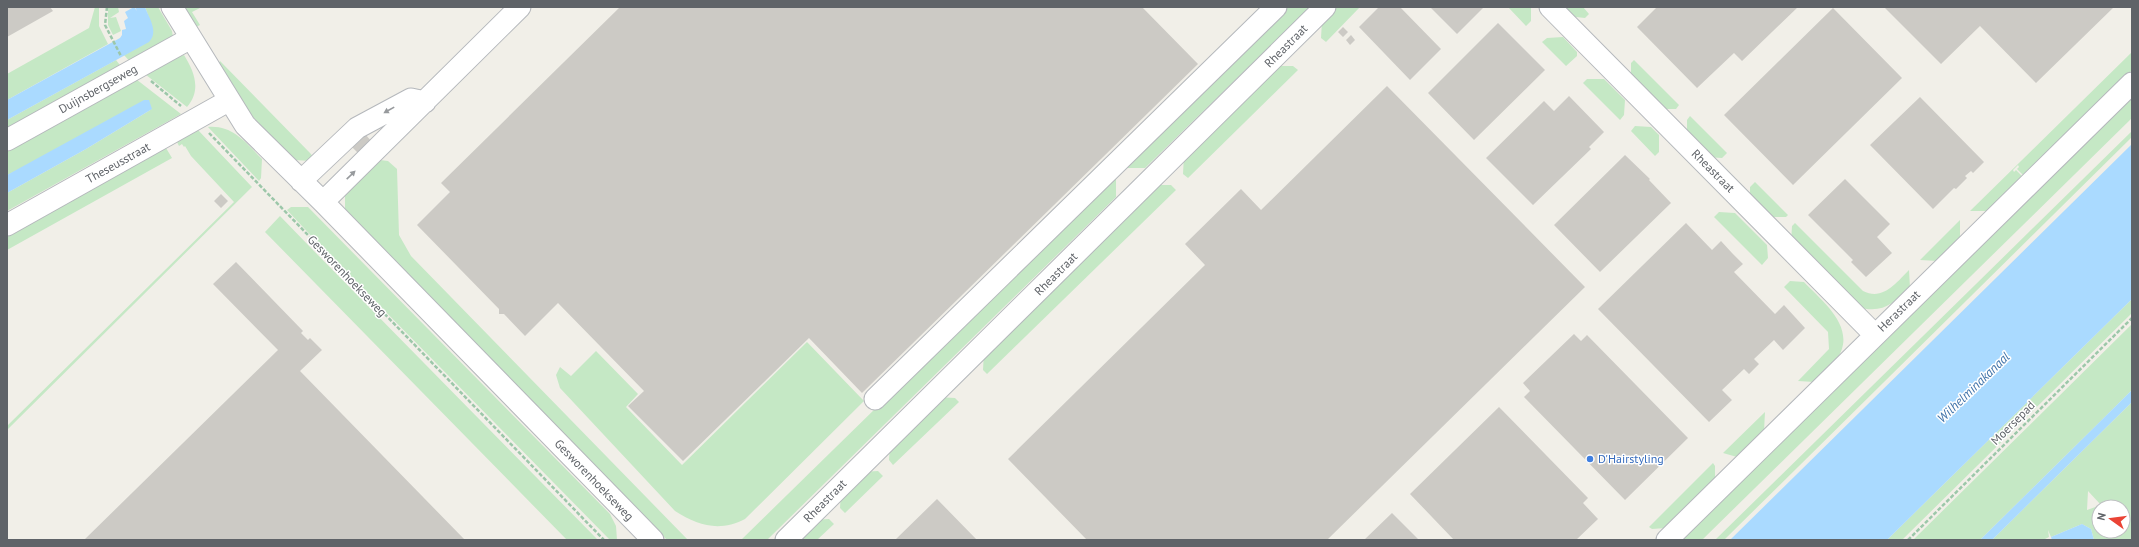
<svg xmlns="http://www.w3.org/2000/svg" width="2139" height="547" font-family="'PT Sans',sans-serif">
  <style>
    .green { fill: #c5e8c5; fill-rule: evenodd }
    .water { fill: #aadaff }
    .building { fill: #cccac5 }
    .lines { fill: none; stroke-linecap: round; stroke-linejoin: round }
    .minor-casing { stroke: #b5b8bc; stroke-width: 23 }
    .path { stroke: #9cc7a9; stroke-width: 2.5; stroke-dasharray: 4 2; stroke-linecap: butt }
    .minor { stroke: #fff; stroke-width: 21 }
    .oneway { fill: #979a9d }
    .shop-dot { fill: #3f7fe0; stroke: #fff; stroke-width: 1.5 }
    .labels { text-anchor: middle; stroke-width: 3; stroke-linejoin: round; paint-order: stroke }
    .street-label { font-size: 12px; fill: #5f6368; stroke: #fff }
    .shop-label { font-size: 12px; fill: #366cbe; stroke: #fff; text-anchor: start }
    .water-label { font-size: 13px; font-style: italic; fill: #4174aa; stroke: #fff }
  </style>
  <rect width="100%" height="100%" fill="#f1efe8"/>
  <!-- green -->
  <path class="green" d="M95,7H99V26L108,44L7,100V74L89,28Z
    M108,7H118L119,12L110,18L116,17L121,31L113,35L108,25Z
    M145,7H158L172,31L173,37L132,64L124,55C155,38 158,41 145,7Z
    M185,7H202L192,12L200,25L196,27Z
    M1285,7H1310L1145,168H1126L1124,165Z
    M1335,7H1360L1326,42L1321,38L1322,21Z
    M1508,7H1531V21L1526,26Z
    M1565,7H1583L1589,14L1585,18L1567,16Z
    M1563,37L1577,52V56L1566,66L1542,42L1547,38Z
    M2132,52V70L2024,176L2017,169L2019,167L2018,165L2013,170L2014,172L2016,170L2023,177L1988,211H1970Z
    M184,55C194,71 202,90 187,107L141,71Z
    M116,60L123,69L7,133V120Z
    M1634,60L1679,105L1676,109H1658L1631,81V63Z
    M220,61L310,153L315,159L312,161L294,160L253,117L218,66Z
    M1276,66H1293L1298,70L1188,178L1183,174L1184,155Z
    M132,76L181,114L7,211V193L86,149L152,109L7,175V146Z
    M1587,79H1604L1625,100L1624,115L1620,120L1583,83Z
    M2132,95V118L1702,540H1678Z
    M1690,116L1727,153L1722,158L1706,157L1687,139V120Z
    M1635,126L1651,127L1659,135V152L1655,156L1631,131Z
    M208,127C233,125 246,143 262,159L261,178L259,181Z
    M198,130L252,187L7,430V426L234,202L191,156L185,146L184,147L182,144L179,146L177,142Z
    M2132,131V137L1724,540H1715Z
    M166,148L172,158L7,250V237Z
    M380,160L388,161L397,169L399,235L411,256L688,540H667L345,211V193L372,165Z
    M1113,176L1116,179V197L767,540H741Z
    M1755,182L1788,215L1786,217H1765L1750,203V187Z
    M1154,185H1171L1176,190L987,374L983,370L984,352Z
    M291,207H308L610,514L616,526L617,540H610L317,242L287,210Z
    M1719,212L1735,213L1767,245L1768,258L1762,265L1714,217Z
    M280,216L310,247L598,540H567L265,232Z
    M1960,220V239L1938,261L1920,260Z
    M1795,223L1863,291C1883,301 1896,283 1909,270L1910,288C1892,304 1883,314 1857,307L1791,243L1792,226Z
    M1790,281L1804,282C1823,302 1859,329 1836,360C1830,368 1821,375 1814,382L1798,381L1829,349L1828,332L1784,287Z
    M2132,299V313L1902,540H1887Z
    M2132,324V390L1980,540H1913Z
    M807,342L864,401L745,519C720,532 698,526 675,511L560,388L556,375L560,367L571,376L596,351L638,394L626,407L682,465Z
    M937,397L955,398L959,402L893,465L889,460L890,444Z
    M2132,402V540H2094L2091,529L2082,524L2051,537L2048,530L2049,537L2043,540H1992ZM2088,491L2101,505L2087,510ZM2099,507H2123V531H2099Z
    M1765,412L1764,431L1737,457L1723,453Z
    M1713,463L1715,466V479L1666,528L1652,529L1649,527Z
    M878,471L883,476L845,513L840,508L841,492L862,472Z
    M829,519L834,524L817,540H803V529L813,520Z"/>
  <!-- water -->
  <path class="water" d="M134,7L137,11L135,7H145C149,18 159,32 149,42L7,120V100L120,38L122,35V30L126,29L124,21L128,18L125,12Z
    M144,100H149L152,109L86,149L7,193V175Z
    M2132,144V299L1887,540H1730Z
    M2132,390V402L1992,540H1980Z
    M2082,524L2091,529L2094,540H2052L2051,537Z"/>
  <!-- building -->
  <path class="building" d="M7,7H50L53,11L7,37Z
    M620,7H1142L1198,64L862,393L809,338L683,461L628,406L644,391L558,303L525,336L504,314H499V309L417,225L450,192L441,183Z
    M1379,7H1400L1441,49L1410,80L1359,27Z
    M1430,7H1484L1457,34Z
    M1657,7H1798L1742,61L1734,53L1697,88L1637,27Z
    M1884,7H2114L2036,83L1980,26L1941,64Z
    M1833,8L1902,78L1793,185L1724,115Z
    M1498,23L1545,70L1474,140L1428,93Z
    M1343,27L1348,32L1343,37L1338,32Z
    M1351,35L1355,40L1350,45L1346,40Z
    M1387,86L1585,287L1327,540H1087L1008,459L1205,265L1185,244L1241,189L1261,210Z
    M1569,96L1604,132L1589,147L1591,149L1533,205L1486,158L1544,101L1554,111Z
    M1920,97L1984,162L1973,173L1971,171L1965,176L1967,178L1956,189L1954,188L1933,209L1870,145Z
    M365,134L372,142L359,154L352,147Z
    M1625,155L1650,179L1649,180L1671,203L1600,272L1554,225Z
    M1845,179L1890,224L1877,237L1892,253L1866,277L1851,262L1853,260L1808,215Z
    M221,194L228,201L221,208L214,201Z
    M1686,223L1712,250L1721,241L1732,253L1743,264L1734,272L1775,314L1784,305L1805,328L1783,350L1774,340L1754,359L1759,364L1749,374L1744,369L1722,390L1732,400L1709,422L1598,309Z
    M236,262L303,331L301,333L308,340L310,338L322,350L300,371L465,540H84L278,350L213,284Z
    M1574,334L1581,341L1587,335L1688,438L1625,500L1524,397L1530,391L1523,383Z
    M1499,407L1588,498L1583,503L1598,519L1576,540H1454L1410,494Z
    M937,499L977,540H895Z
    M1392,513L1419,540H1364Z"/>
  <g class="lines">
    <!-- minor casing -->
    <g class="minor-casing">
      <path id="minor" d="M172,7L245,125L323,202L653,540
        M1550,7L1875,335
        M7,140L189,39
        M301,181L357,128L411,99L425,102
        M323,202L520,7
        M7,225L228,101
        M875,399L1276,7
        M786,540L1325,7
        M1667,540L2132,83"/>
    </g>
    <!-- path -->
    <path class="path" d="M107,7L105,25L121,56
      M151,81L181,106
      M209,133L604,540
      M1908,540L2132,318"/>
    <!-- minor -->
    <use href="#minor" class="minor"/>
  </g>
  <!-- one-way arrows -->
  <defs><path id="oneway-solid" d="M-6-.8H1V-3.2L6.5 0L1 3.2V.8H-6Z"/></defs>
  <g class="oneway">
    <use href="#oneway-solid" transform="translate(389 110) rotate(151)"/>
    <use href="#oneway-solid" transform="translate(351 175) rotate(-44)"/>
  </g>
  <!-- markers -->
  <circle class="shop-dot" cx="1590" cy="459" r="4"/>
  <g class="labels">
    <!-- street labels -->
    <g class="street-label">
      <text transform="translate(1286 46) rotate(-45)" y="4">Rheastraat</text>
      <text transform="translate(98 89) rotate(-29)" y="4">Duijnsbergseweg</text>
      <text transform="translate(118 163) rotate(-29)" y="4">Theseusstraat</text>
      <text transform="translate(1713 171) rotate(45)" y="4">Rheastraat</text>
      <text transform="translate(1056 274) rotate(-45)" y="4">Rheastraat</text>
      <text transform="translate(347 276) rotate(46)" y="4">Gesworenhoekseweg</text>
      <text transform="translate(1899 311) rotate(-44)" y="4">Herastraat</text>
      <text transform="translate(2013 423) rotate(-45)" y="4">Moersepad</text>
      <text transform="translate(594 480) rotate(46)" y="4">Gesworenhoekseweg</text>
      <text transform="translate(825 501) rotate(-45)" y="4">Rheastraat</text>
    </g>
    <!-- shop labels -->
    <g class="shop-label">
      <text x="1598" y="463">D'Hairstyling</text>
    </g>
    <!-- water labels -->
    <g class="water-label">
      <text transform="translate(1973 387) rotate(-44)" y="5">Wilhelminakanaal</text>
    </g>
  </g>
  <!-- border -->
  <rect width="2139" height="547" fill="none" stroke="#5f6368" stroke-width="16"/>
  <!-- north arrow -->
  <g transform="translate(2111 519) rotate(284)"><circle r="19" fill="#ffffff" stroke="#bfc1c3"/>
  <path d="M0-3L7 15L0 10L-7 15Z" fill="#ea4335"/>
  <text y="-6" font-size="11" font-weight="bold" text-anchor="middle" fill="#5f6368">N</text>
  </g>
</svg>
